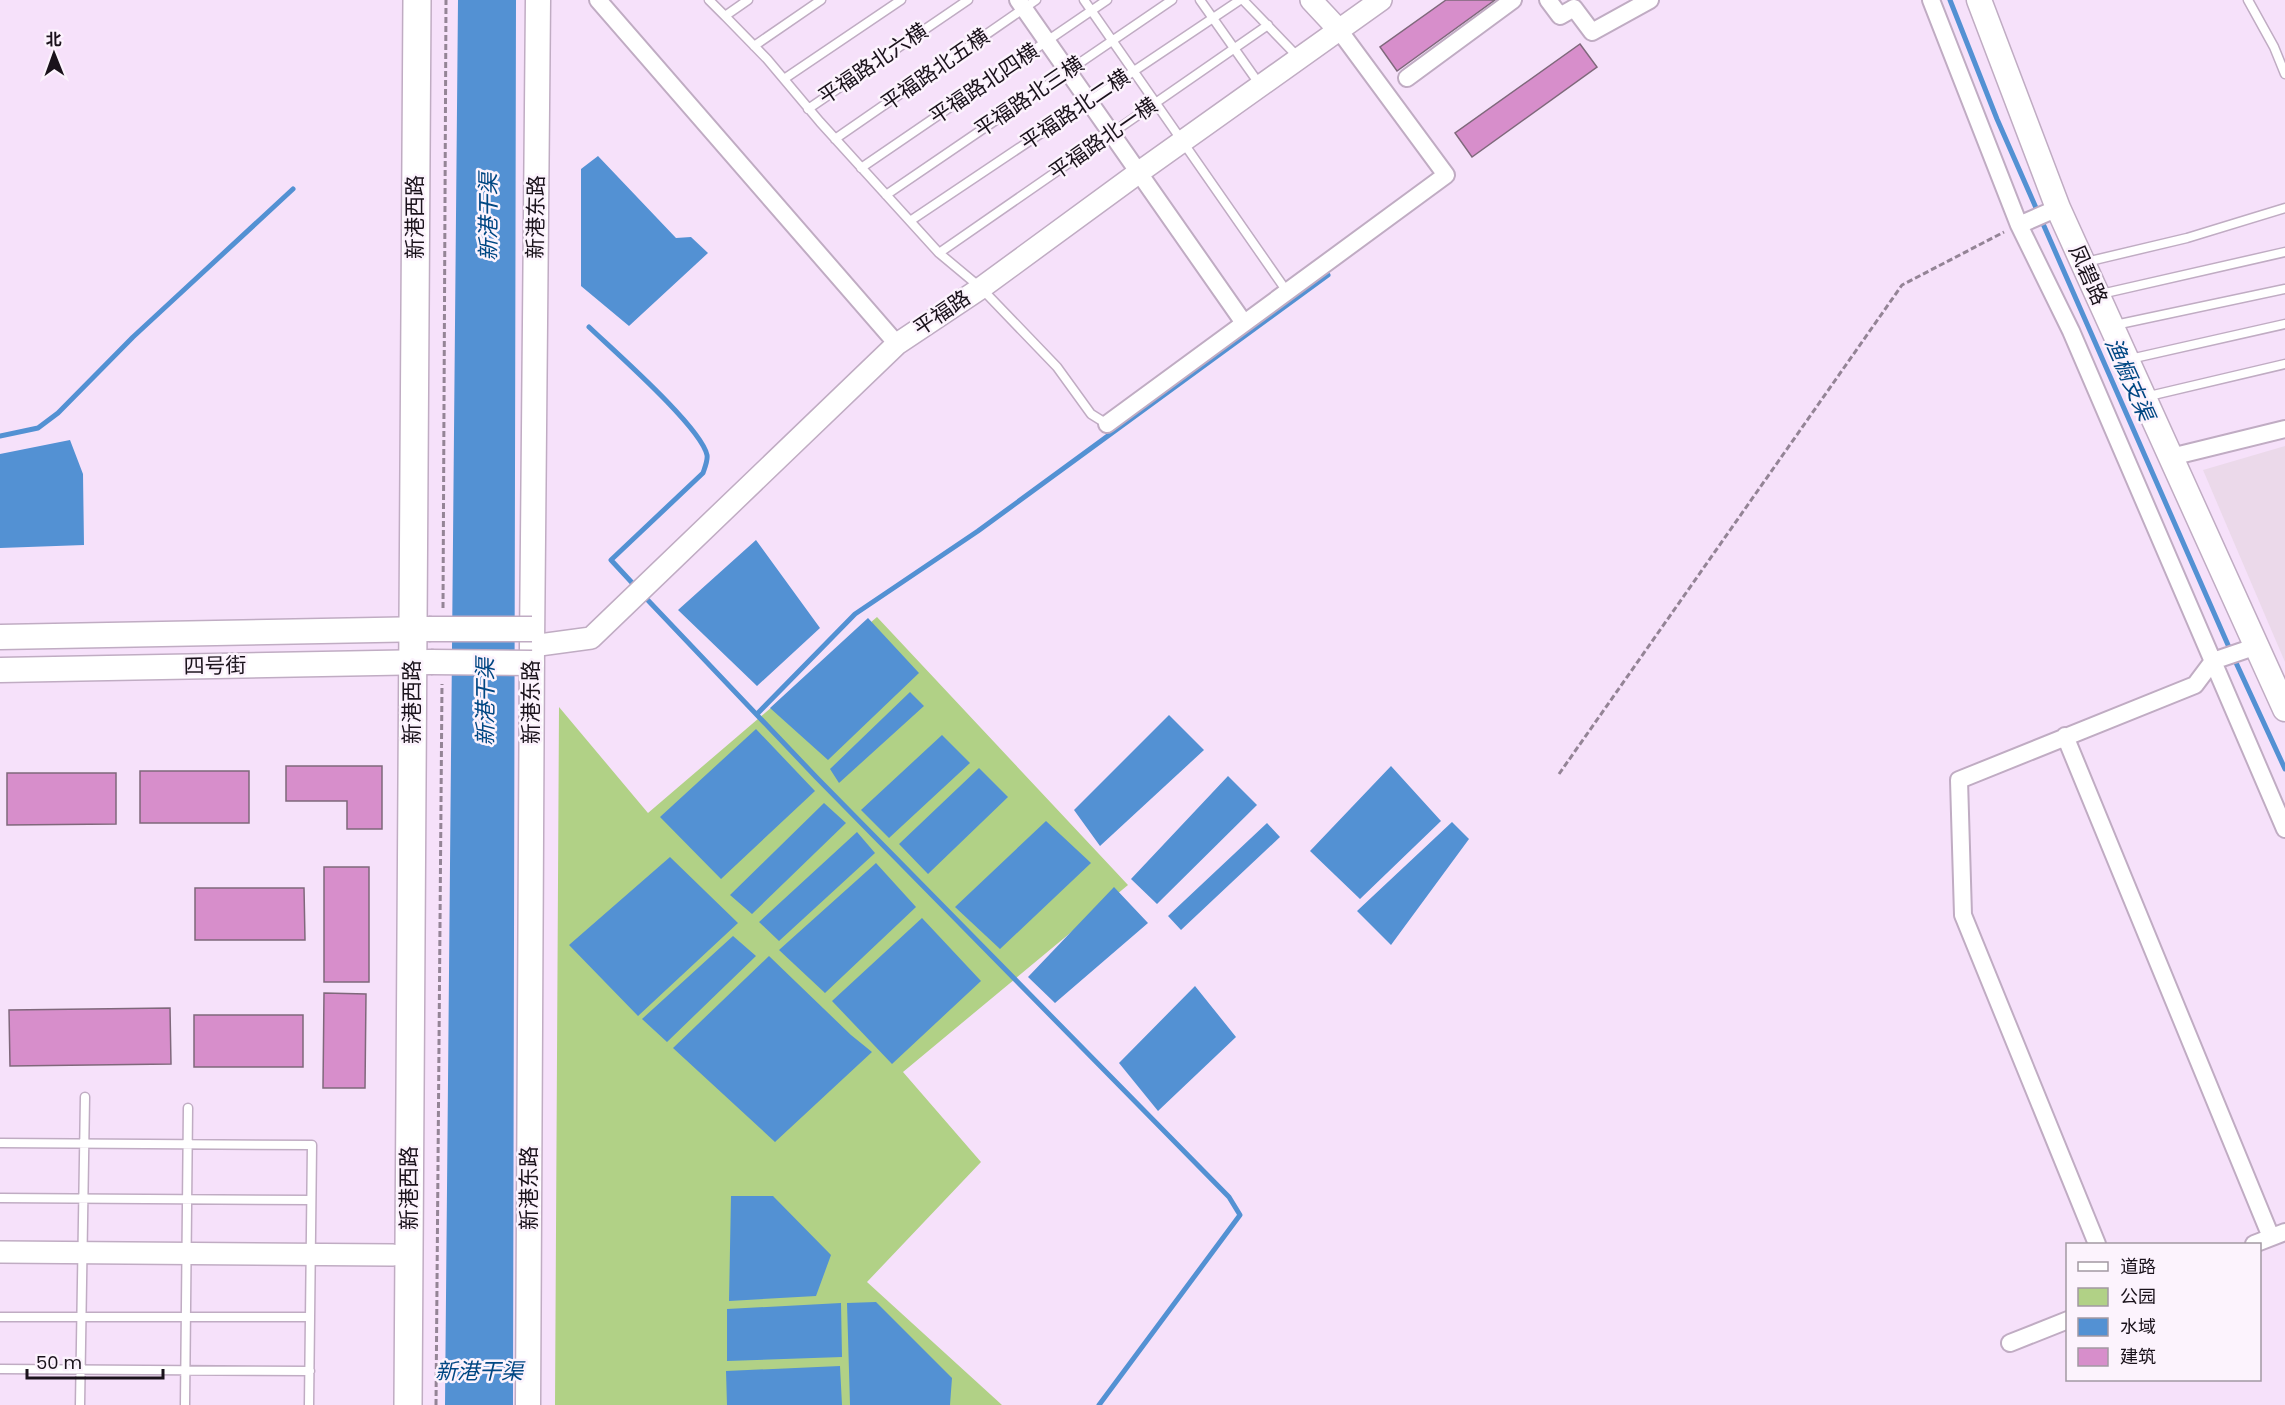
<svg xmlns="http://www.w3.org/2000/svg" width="2285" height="1405" font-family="Poppins,'Noto Sans SC',sans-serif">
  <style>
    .industrial { fill: #ebd9ea }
    .green { fill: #b1d186 }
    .water { fill: #5391d3 }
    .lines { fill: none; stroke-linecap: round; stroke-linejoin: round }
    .stream { stroke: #5391d3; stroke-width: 5 }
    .building { fill: #d78ecb; stroke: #7f687b; stroke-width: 1.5 }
    .service-casing { stroke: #c0acc3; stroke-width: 11 }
    .minor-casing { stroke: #c0acc3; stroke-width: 20 }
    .tertiary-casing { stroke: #c0acc3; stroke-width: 24 }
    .secondary-casing { stroke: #c0acc3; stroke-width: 27 }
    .primary-casing { stroke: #c0acc3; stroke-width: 30 }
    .path { stroke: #948496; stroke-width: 3; stroke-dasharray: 6 3; stroke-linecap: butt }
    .service { stroke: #fff; stroke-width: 8 }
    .minor { stroke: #fff; stroke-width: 16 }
    .tertiary { stroke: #fff; stroke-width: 21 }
    .secondary { stroke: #fff; stroke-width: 24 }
    .primary { stroke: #fff; stroke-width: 27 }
    .secondary-bridge-casing { stroke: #c0acc3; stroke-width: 27; stroke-linecap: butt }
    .secondary-bridge { stroke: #fff; stroke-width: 24 }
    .labels { text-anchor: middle; stroke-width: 5; stroke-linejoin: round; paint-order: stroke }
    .street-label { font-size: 21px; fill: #1a121b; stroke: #fcf3fd }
    .water-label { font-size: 22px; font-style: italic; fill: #004783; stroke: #fcf3fd }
  </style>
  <rect width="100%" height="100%" fill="#f6e1fa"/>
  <!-- industrial -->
  <path class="industrial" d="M2285,446V662L2203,470Z"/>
  <!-- green -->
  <path class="green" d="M877,617L1128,885L903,1072L981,1162L867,1282L1002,1405H555L559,707L648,813Z"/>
  <!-- water -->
  <path class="water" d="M458,0H516L513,1405H445Z
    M598,156L676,238L691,237L708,253L629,326L581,286V169Z
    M70,440L83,474L84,545L0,548V454Z
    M756,540L820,628L757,686L678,610Z
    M868,618L919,673L828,760L770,708Z
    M910,692L924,706L839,783L830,769Z
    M1169,715L1204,750L1100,846L1074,810Z
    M756,729L815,791L721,879L660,817Z
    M942,735L970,763L889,838L861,810Z
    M1391,766L1441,821L1360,899L1310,851Z
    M979,768L1008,797L928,874L899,844Z
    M1228,776L1257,805L1157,904L1131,879Z
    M824,803L846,823L752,914L730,895Z
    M1046,821L1091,863L1000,949L955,907Z
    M1452,822L1469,839L1391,945L1357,911Z
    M1267,823L1280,837L1181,930L1168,916Z
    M857,832L875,853L779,941L759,922Z
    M670,857L738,923L638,1016L569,945Z
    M876,863L916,907L825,993L779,950Z
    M1114,887L1148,923L1055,1003L1028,977Z
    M922,918L981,981L892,1064L832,1001Z
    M733,936L756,956L667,1042L642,1019Z
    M769,956L851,1035L872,1052L775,1142L673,1048Z
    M1195,986L1236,1037L1158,1111L1119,1063Z
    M731,1196H773L831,1255L816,1296L729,1301Z
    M876,1302L952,1378L950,1405H850L847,1303Z
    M841,1303L842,1357L727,1361V1309Z
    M840,1366L842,1405H727L726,1371Z"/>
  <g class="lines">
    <!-- stream -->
    <path class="stream" d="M1950,0L1997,119L2232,654L2285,769
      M589,327C613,350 701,427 707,455C708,460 705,467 703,473L611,560L636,587
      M0,436L38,428L58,413L133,337L293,189
      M642,594L817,778L1229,1197L1240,1215L1099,1405
      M757,714L855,614L978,531L1328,275"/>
  </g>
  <!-- building -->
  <path class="building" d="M1446,0H1495L1397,71L1380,47Z
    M1580,44L1597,67L1472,157L1455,133Z
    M286,766H382V829H347V801H286Z
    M140,771H249V823H140Z
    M7,773H116V824L7,825Z
    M324,867H369V982H324Z
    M195,888H304L305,940H195Z
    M324,993L366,994L365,1088H323Z
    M170,1008L171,1064L10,1066L9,1010Z
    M194,1015H303V1067H194Z"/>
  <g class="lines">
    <!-- service casing -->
    <g class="service-casing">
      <path id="service" d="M709,0L725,16L748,0
        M1084,0L1288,293
        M1200,0L1260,85
        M1243,0L1299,58
        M2248,0L2274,47L2285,74
        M725,16L767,59L820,122L939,253L981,288L1057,367L1091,414L1107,424
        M754,46L821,0
        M784,79L901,0
        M808,109L968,0
        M835,139L1036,0
        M861,168L1107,0
        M886,195L1172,0
        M910,221L1240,0
        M939,253L1268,25
        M2086,262L2187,238L2285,208
        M2101,294L2285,252
        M2115,325L2285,289
        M2130,359L2285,324
        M2145,397L2285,364
        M0,1143L312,1145L309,1405
        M0,1198L311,1200
        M0,1317H310
        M0,1369L310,1371
        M80,1405L85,1097
        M185,1405L188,1108"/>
    </g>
    <!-- minor casing -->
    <g class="minor-casing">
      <path id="minor" d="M598,0L897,344
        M1018,0L1244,323
        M1548,0L1560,16L1574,8L1592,32L1650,0
        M1931,0L2019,225L2071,331L2285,829
        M1407,78L1513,0
        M2019,225L2058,208
        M1107,424L1446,175L1339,30
        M2171,457L2285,429
        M2065,736L2271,1237
        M2097,1244L1963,915L1959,780L2195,685L2213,661L2257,646
        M2254,1244L2285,1232
        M2010,1343L2068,1320"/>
    </g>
    <!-- tertiary casing -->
    <g class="tertiary-casing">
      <path id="tertiary" d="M1311,0L1339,30
        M532,646L591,638L897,344L981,288L1138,173L1381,0
        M0,1252L393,1255"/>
    </g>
    <!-- secondary casing -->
    <g class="secondary-casing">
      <path id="secondary" d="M1979,0L2058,208L2285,709
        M0,637L429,629
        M0,670L431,662
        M528,1405L532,646L538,0"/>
    </g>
    <!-- primary casing -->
    <g class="primary-casing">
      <path id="primary" d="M408,1405L417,0"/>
    </g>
    <!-- path -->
    <path class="path" d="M443,608L446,0
      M1559,774L1902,285L2004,232
      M436,1405L442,684"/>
    <!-- service -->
    <use href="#service" class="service"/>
    <!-- minor -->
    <use href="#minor" class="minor"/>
    <!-- tertiary -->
    <use href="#tertiary" class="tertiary"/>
    <!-- secondary -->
    <use href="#secondary" class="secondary"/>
    <!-- primary -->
    <use href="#primary" class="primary"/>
    <!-- secondary-bridge casing -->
    <g class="secondary-bridge-casing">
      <path id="secondary-bridge" d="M429,629H532
        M431,662L532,663"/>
    </g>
    <!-- secondary-bridge -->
    <use href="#secondary-bridge" class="secondary-bridge"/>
  </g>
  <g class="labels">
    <!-- street labels -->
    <g class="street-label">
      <text transform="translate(873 64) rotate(-34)" y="7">平福路北六横</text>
      <text transform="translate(935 70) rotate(-35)" y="7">平福路北五横</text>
      <text transform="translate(984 84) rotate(-34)" y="7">平福路北四横</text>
      <text transform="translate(1029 97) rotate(-34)" y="7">平福路北三横</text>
      <text transform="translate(1075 110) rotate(-34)" y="7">平福路北二横</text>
      <text transform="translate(1103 139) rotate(-35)" y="7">平福路北一横</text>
      <text transform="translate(415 217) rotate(-90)" y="7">新港西路</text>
      <text transform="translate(536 217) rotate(-89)" y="7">新港东路</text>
      <text transform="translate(2088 275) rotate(66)" y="7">凤碧路</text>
      <text transform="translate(942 313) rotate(-34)" y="7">平福路</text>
      <text transform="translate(215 666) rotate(-1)" y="7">四号街</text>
      <text transform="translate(412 702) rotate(-90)" y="7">新港西路</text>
      <text transform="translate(531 702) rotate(-90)" y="7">新港东路</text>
      <text transform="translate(409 1188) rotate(-90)" y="7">新港西路</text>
      <text transform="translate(529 1188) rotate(-90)" y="7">新港东路</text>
    </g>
    <!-- water labels -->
    <g class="water-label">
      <text transform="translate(488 217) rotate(-90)" y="8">新港干渠</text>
      <text transform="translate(2130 379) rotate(66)" y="8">渔橱支渠</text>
      <text transform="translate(485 702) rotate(-90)" y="8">新港干渠</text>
      <text x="479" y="1379">新港干渠</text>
    </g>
  </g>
  <!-- legend -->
  <rect x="2066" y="1243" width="195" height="138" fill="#fcf3fd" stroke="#a299a3" stroke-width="1.5"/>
  <rect x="2078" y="1262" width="30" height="9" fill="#ffffff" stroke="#a299a3" stroke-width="1.5"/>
  <text x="2120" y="1273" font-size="18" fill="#1a121b">道路</text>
  <rect x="2078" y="1288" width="30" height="18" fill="#b1d186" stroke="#a299a3" stroke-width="1.5"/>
  <text x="2120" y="1303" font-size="18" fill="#1a121b">公园</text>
  <rect x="2078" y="1318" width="30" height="18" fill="#5391d3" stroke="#a299a3" stroke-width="1.5"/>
  <text x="2120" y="1333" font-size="18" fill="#1a121b">水域</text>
  <rect x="2078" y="1348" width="30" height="18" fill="#d78ecb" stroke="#a299a3" stroke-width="1.5"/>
  <text x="2120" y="1363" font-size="18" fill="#1a121b">建筑</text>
  <!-- north arrow -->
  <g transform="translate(54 54) rotate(359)" stroke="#fcf3fd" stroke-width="4.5" paint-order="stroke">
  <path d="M0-4.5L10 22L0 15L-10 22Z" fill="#1a121b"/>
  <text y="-9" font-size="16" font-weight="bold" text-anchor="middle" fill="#1a121b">北</text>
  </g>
  <!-- scale -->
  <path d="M27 1369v9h136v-9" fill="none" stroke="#1a121b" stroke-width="3"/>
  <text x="36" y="1369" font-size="18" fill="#1a121b" stroke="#fcf3fd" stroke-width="4.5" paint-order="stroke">50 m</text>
</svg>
